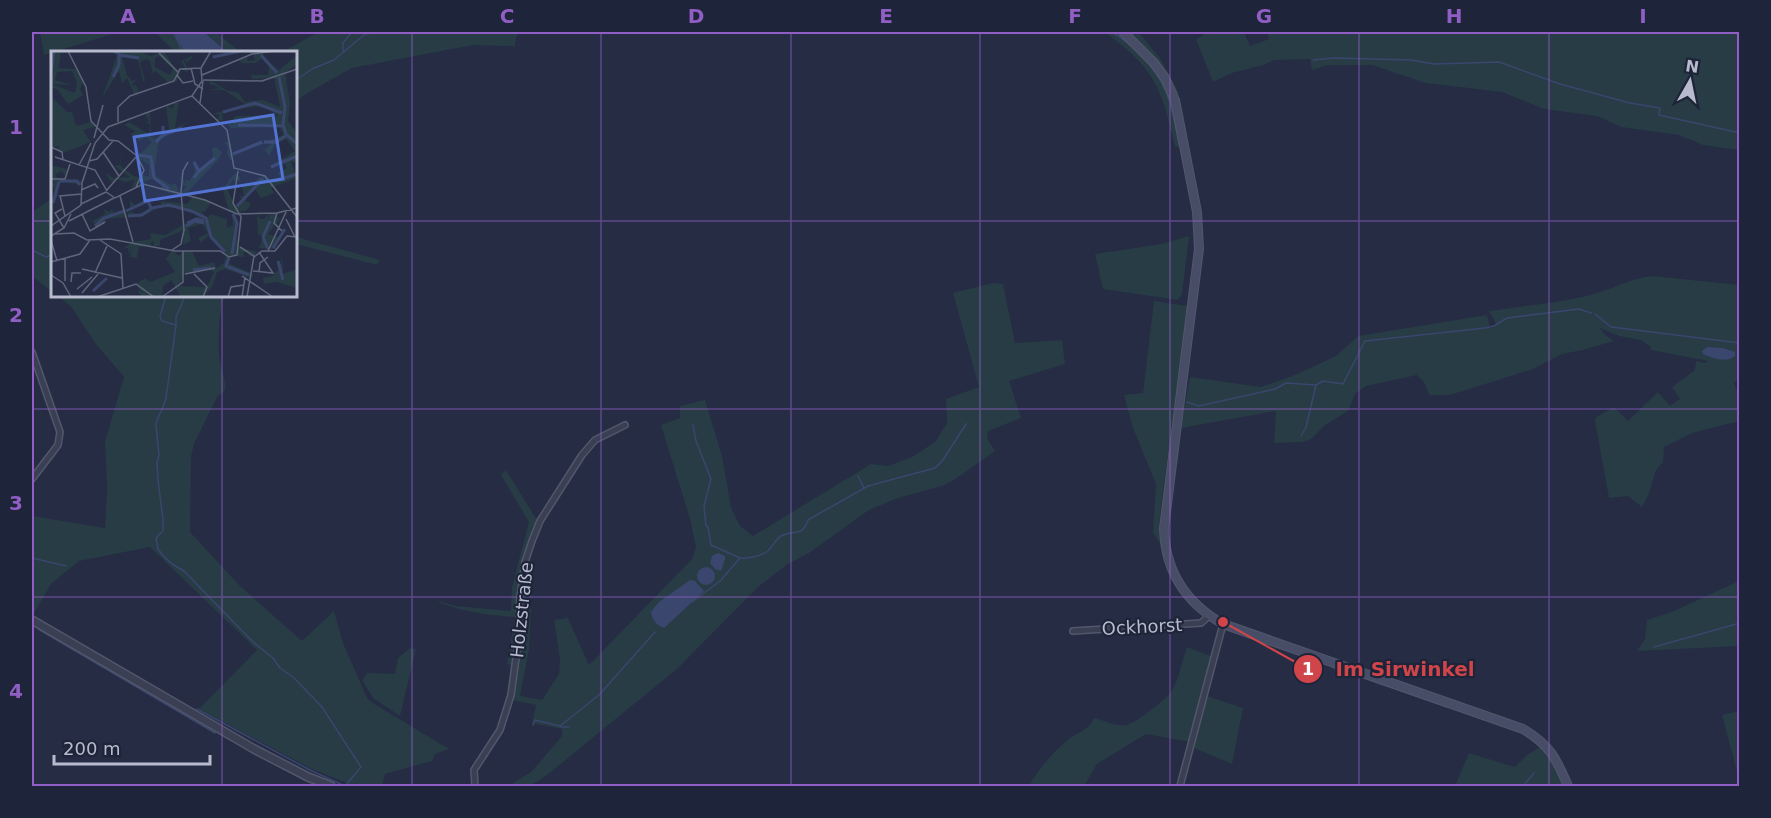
<svg xmlns="http://www.w3.org/2000/svg" width="1771" height="818" font-family="'DejaVu Sans',sans-serif">
  <style>
    .green { fill: #273c45 }
    .water { fill: #3a466d }
    .lines { fill: none; stroke-linecap: round; stroke-linejoin: round }
    .stream { stroke: #3a466d; stroke-width: 1.5 }
    .minor-casing { stroke: #52576b; stroke-width: 8 }
    .tertiary-casing { stroke: #52576b; stroke-width: 10 }
    .secondary-casing { stroke: #52576b; stroke-width: 10 }
    .minor { stroke: #3a3f53; stroke-width: 5 }
    .tertiary { stroke: #3a3f53; stroke-width: 7 }
    .secondary { stroke: #484d67; stroke-width: 8 }
    .grid { fill: none; stroke: #905ec4; stroke-width: 1.5; stroke-opacity: 0.55 }
    .labels { text-anchor: middle; stroke-width: 4.5; stroke-linejoin: round; paint-order: stroke }
    .street-label { font-size: 18px; fill: #b7bbcd; stroke: #1e2439 }
    .inset-river { fill: none; stroke: #3a466d; stroke-width: 3 }
    .inset-road { fill: none; stroke: #5f657b; stroke-width: 1.5 }
    .view { fill: #5374d4; fill-opacity: 0.15; stroke: #5374d4; stroke-width: 3 }
    .inset-edge { fill: none; stroke: #b7bbcd; stroke-width: 3 }
    .leader { fill: none; stroke: #d04549; stroke-width: 2 }
    .callout-dot { fill: #d04549; stroke: #1e2439; stroke-width: 2 }
    .mark-label { font-size: 18px; text-anchor: middle; font-weight: bold; fill: #fff }
    .callout-label { font-size: 20px; text-anchor: middle; font-weight: bold; fill: #d04549; stroke: #1e2439; stroke-width: 4.5; stroke-linejoin: round; paint-order: stroke }
    .neatline { fill: none; stroke: #905ec4; stroke-width: 2 }
    .grid-label { font-size: 20px; text-anchor: middle; font-weight: bold; fill: #905ec4 }
  </style>
  <rect width="100%" height="100%" fill="#252c44"/>
  <!-- green -->
  <path class="green" d="M40,32H119L44,55Z
    M155,32H176L175,36L185,52H175Z
    M204,32H216L240,52H227Z
    M318,32H520L516,37L515,46L473,45L352,68L304,95L296,102V52H283Z
    M1104,32H1117L1122,35L1153,66L1162,82L1172,102L1182,146L1175,147C1162,88 1154,67 1104,32Z
    M1129,32H1136L1140,34L1160,58L1179,93H1176L1158,61Z
    M1202,32H1244L1250,46L1269,39L1268,33L1269,32H1739V150L1703,145L1679,135L1621,127L1597,116L1544,109L1502,92L1426,83L1372,65H1329L1312,70L1310,59L1274,60L1263,65L1232,73L1213,82L1196,39L1203,36Z
    M52,198V292L32,276V212Z
    M1189,236L1182,294L1178,300L1103,289L1095,254L1162,244Z
    M296,237L380,260L377,265L296,244Z
    M1653,276L1739,285V379L1734,383L1739,396V421L1692,433L1664,447L1663,462L1656,470L1649,493L1642,507L1628,496L1609,498L1595,421L1596,417L1614,407L1628,421L1658,392L1670,406L1680,399L1672,387L1695,370L1696,361L1705,363L1708,361L1651,350V347L1641,340L1619,336L1600,328L1604,334L1614,341L1583,350L1562,354L1533,369L1450,395H1429L1424,382L1417,375L1366,386L1355,394L1348,411L1325,425L1311,439L1302,442L1274,443L1276,411L1181,428L1190,377L1261,387L1295,375L1336,356L1358,336L1487,315L1490,328H1492L1496,324L1489,311C1523,306 1558,303 1591,295C1612,289 1631,278 1653,276Z
    M993,283L1003,284L1015,343L1062,340L1065,364L1009,381L1021,418L988,431L987,438L995,451L954,480L942,486L898,498L869,510L809,553L788,564L759,586L677,669L547,775C535,783 527,790 512,784L531,772L562,736V729L532,723L536,705L512,700L517,667L507,664L515,617C486,615 461,612 434,600L456,606L511,611L512,587L529,522L501,475L506,470L537,520L522,564L533,568L529,649L520,696L542,700L559,674L560,660L554,620L568,618L589,665L692,559L696,547L690,519L661,425L680,418V406L705,400L722,456L731,508L740,526L753,536L871,464L888,466L912,457L935,442L947,423L946,399L979,387L953,293Z
    M57,296H224C219,316 217,341 220,362C222,372 226,379 225,390L217,397L194,444L191,457L190,532L240,586L302,641L334,611L343,643L367,698L371,702L449,749L435,754L432,761L385,774L382,786H356L344,782L310,768L199,709L257,650L150,547L79,561L51,584L33,615L32,614V516L105,528L107,488L105,441L124,377L95,343L71,306Z
    M1154,301L1188,306L1162,498L1159,527L1160,544L1153,533L1156,484L1133,428L1124,395L1143,393Z
    M1739,581V646L1637,651L1645,639L1647,620L1674,611Z
    M1187,647L1213,657L1191,742L1146,734L1097,764L1084,786H1029C1038,769 1054,751 1069,739C1078,732 1090,729 1094,718C1103,720 1117,727 1126,725C1135,724 1166,699 1171,692C1179,680 1182,661 1187,647Z
    M410,648L416,649L400,716L373,698L362,680L367,673L395,674L398,658Z
    M1207,696L1243,708L1232,764L1194,748Z
    M1739,711H1740L1739,779L1722,715Z
    M1540,747L1550,759L1563,786H1455L1469,753L1515,767L1527,755Z"/>
  <!-- water -->
  <path class="water" d="M176,32H204L227,52H185L175,36Z
    M1707,347L1723,348L1735,352V356C1725,363 1714,359 1703,354L1702,351Z
    M718,553L725,556V559L721,571L715,569L710,563L712,556Z
    M697 576a9 9 0 1 1 18 0a9 9 0 1 1-18 0Z
    M690,580L695,581L704,591L664,628C657,625 652,621 651,612L659,602Z"/>
  <g class="lines">
    <!-- stream -->
    <path class="stream" d="M173,32L183,52
      M1112,32C1137,47 1162,74 1170,103C1174,116 1176,131 1179,144
      M366,34L377,32
      M343,51V43L352,32
      M1313,60L1334,58L1373,59L1411,60L1434,64L1499,62L1560,84L1630,103L1660,108L1659,115L1740,133
      M296,80L312,69L334,60L365,34L364,32
      M32,250L46,257L52,255
      M166,296L160,316L162,321L176,325L166,398C164,409 157,415 156,425L159,455L157,463L158,480L163,520V531L156,538L158,549C164,558 174,566 184,571L253,642L273,658L280,668L293,677L322,707L361,767L345,786H349
      M1595,314L1611,327L1740,343
      M176,325V317L185,296
      M1187,402L1199,406L1275,389L1286,383L1316,385L1323,381L1343,384L1365,341L1485,328L1494,326L1507,318L1579,309L1591,313
      M1301,436L1306,427L1316,385
      M858,476L864,488
      M32,558L66,566
      M740,558C748,559 761,556 768,551C772,547 776,539 781,536C794,529 802,538 808,520L868,486L935,468L943,460L966,424
      M692,602L720,581L740,558L711,545L708,527L706,526L704,506L711,479L696,441L693,425
      M38,629L215,733
      M1654,647L1740,623
      M1332,667L1447,707
      M197,709L310,770L345,786
      M533,725L535,720L560,726L599,695L655,632
      M561,727H569
      M1523,786L1534,773"/>
    <!-- minor casing -->
    <g class="minor-casing">
      <path id="minor" d="M32,352L60,432L58,445L32,479
        M1073,631L1201,623L1209,616
        M475,786L474,770L500,730L511,695L518,643L520,597L525,562L532,541L540,521L582,455L595,440L625,425
        M1180,786L1223,624"/>
    </g>
    <!-- tertiary casing -->
    <g class="tertiary-casing">
      <path id="tertiary" d="M32,620L254,749L308,777L331,786"/>
    </g>
    <!-- secondary casing -->
    <g class="secondary-casing">
      <path id="secondary" d="M1123,32L1154,63L1165,78L1175,100L1197,212L1199,249L1164,528C1165,571 1186,603 1223,624L1523,729C1550,745 1556,758 1568,786"/>
    </g>
    <!-- minor -->
    <use href="#minor" class="minor"/>
    <!-- tertiary -->
    <use href="#tertiary" class="tertiary"/>
    <!-- secondary -->
    <use href="#secondary" class="secondary"/>
  </g>
  <!-- grid -->
  <path class="grid" d="M222,32V52M412,32V786M601,32V786M791,32V786M980,32V786M1170,32V786M1359,32V786M1549,32V786M32,221H52M296,221H1740M222,296V786M32,409H1740M32,597H1740"/>
  <g class="labels">
    <!-- street labels -->
    <g class="street-label">
      <text transform="translate(522 610) rotate(-84)" y="6">Holzstraße</text>
      <text transform="translate(1142 627) rotate(-3)" y="6">Ockhorst</text>
    </g>
  </g>
  <!-- overview -->
  <g transform="translate(51 51)">
    <rect width="246" height="246" fill="#252c44"/>
    <path d="M3,0H10L8,17L25,18L32,31L29,38L32,44L18,53L15,50L17,54H19H17L7,39L0,36ZM21,20L26,31L24,42L1,33L21,34L4,29L6,21ZM57,0H87L100,5L113,0L125,19L134,17L130,10L143,4L137,11L133,9L137,21L130,19L126,30L118,32L104,20L102,23L99,10L94,8L89,12L94,29L92,30L87,9L71,6L76,24L81,30L86,28L81,34L86,35L87,42L83,43L76,27L71,33L68,20L51,47L66,4ZM108,5L122,18L119,24L104,16V8ZM194,0H217L211,2L212,6L228,19L246,4V14L234,21L239,52L237,70L246,82V111H240L246,127L224,135L220,137L223,142L210,147L204,138L194,149L200,153L196,159L184,162L178,160L172,140L178,129L184,122L189,126V130L182,129L176,138L185,155L191,148L188,145H193L191,136L201,134L207,127L213,125L217,130L229,126L227,121L236,117L234,113L220,114L244,100L235,88L224,94L218,105L213,99L220,93L216,92L180,105V110L176,103L177,95L172,92L179,90L181,101H187L232,84L229,76L179,77L177,72L183,74L180,70L185,65H228L211,55L178,59L171,63L172,69L164,71L169,64L161,63L194,53L173,39H158L169,37L159,33V29L177,40L187,41L194,51L212,49L229,56L223,27L201,28L200,24H217L218,15L211,8L204,12H191L188,10L196,5L197,10L204,9L202,3ZM0,45L16,61H21L25,75L40,71L44,76L32,79L40,91L12,102L6,98L9,95L2,96ZM123,52H128L124,77L141,69L108,90L106,100L116,102L106,101L104,118L105,125L120,134L124,132L128,139L123,143L108,139L111,134L102,127L80,137L84,129L74,131L65,128L62,132L58,129L55,121L62,127L79,126L63,115L68,114L73,98L69,114L73,118L83,125L88,126V122L98,126V114L86,106L101,91L95,86L87,90L86,84H79L84,80L73,74L78,71L98,83L99,73L94,72L98,70L94,62L99,60L100,86L104,88L111,83V73L113,81L118,79L115,54L122,58ZM165,96L171,101L167,109L133,145L130,141L136,136L132,134L131,128H125L131,127L129,116L134,134V128L138,130L144,121L141,109L149,118L162,109L161,97ZM0,114L16,118L14,124L10,120L4,124L9,130L14,128L30,130V134L8,130L4,143L9,144L3,149L2,163L3,137L0,133L4,131L0,128ZM141,146L158,150L176,159L160,151L154,161L150,160L156,167L160,163L176,168V177L182,174L181,163L189,164H183L188,196L206,201L203,205H198L197,200L192,202L194,206L180,205L177,212L202,223L201,227L174,218L166,221L161,236L152,246H125L129,244L120,229L112,235L111,246H91L87,241L66,246L89,240L85,233L94,227L99,231L124,221L115,208L121,199L128,205L132,200H141L148,215L163,211L165,217L173,212L175,204L158,184L150,192L147,187L157,182L151,173L137,177L140,190L132,194L133,179L109,189V195H103L102,189L99,195L88,196L86,207L79,206L81,196L78,203L77,197L71,198L82,191L100,188L99,182L114,184L148,165L131,157L110,156L89,166L75,164L80,160L86,164L99,157L95,150L74,160L75,166L55,168V171L43,179L45,174L36,165L42,170L54,163L53,158L58,161L61,158L63,163L72,160L79,157V149L84,154L93,149H98L100,156L110,154V150L136,153ZM158,219L163,221L156,236L128,235L134,222ZM209,161L208,168H214L216,162L218,171V162L226,163L227,168L231,165L217,183L227,186L234,178L224,196L226,198L208,197L212,185L207,183L206,167ZM231,205L232,223L246,218V237L225,231L213,233L212,227L221,225L229,217Z" fill="#273c45" fill-rule="evenodd"/>
    <path class="inset-river" d="M68,0V4L88,7M210,4L226,22M162,6L190,0M0,21L3,0M62,26L68,14V2L64,1M228,26L234,56L232,73L235,83L246,93M172,61L204,52L231,62M187,74L233,75M112,84L131,77M105,91L112,84V75M213,91H224L235,85M182,103L211,91M88,104L100,106L103,127L118,138M220,116L246,105M148,120L164,107M143,127L148,120L143,111M8,130H26L29,134M224,130L246,123M2,152L8,131M186,155L212,128M75,160L97,150L100,157L118,154L140,160L155,167L160,186L174,201M77,165L91,164L100,158M136,172L145,168L153,170M44,175L53,167L73,160M135,175L144,170L153,172M222,197L234,178M217,198L212,186L219,170M181,203L186,172L182,163M178,207L175,215L198,224M227,210L232,229M142,219L160,217M42,240L56,227"/>
    <path class="inset-road" d="M17,0L35,36L40,70L58,89L67,90L86,105L93,119L85,136M108,2L127,21M140,17L144,33L152,38M126,24L132,32L142,30M151,24L201,3L224,0M152,29L211,30L246,18M141,45L176,79L183,117L214,125L246,166M149,52L152,30M67,71V56L79,45L123,30L129,18L150,17M43,87L52,54M0,96L11,101L12,109M52,101L68,125M4,106L44,119L56,140M38,110L46,108L62,90M28,114L40,92M0,128H14L19,113M30,139L44,133L47,137M55,140L85,106M55,141L64,147L92,133L154,149L186,163L226,162L246,157M69,145L82,191M30,153L55,141M11,158L4,162L13,177M226,162L223,172L231,180M31,163L39,180L54,171M14,165L9,145L30,143M235,168L244,186M18,170L63,147M0,175L30,154L31,132L44,92L57,76L141,45L151,30L150,17L160,0M4,183L23,182L36,189L59,188L124,200H169L178,206L186,204L190,166L182,152L187,120M0,185L13,177L20,163M0,189L6,210M49,189L70,203L72,237M189,196L203,205L196,246M121,199L130,193L133,179L130,141L132,120L137,111M217,200L235,161M203,206L211,200H224L236,185L246,186M0,211L29,203L39,189M31,218L71,227M202,220L222,222L208,201M208,221L209,212L217,206M44,222L56,195M134,223L164,217M143,223L156,236L152,246M0,224L12,232L20,246M191,225L222,246M14,230V207M20,231L21,222H30M26,238L41,226M31,242L47,223M46,246L85,233L103,246M111,246L132,231V200M153,246H179M177,246L180,236L193,234M191,246L194,226"/>
    <path class="view" d="M222,64L232,128L94,150L83,86Z"/>
    <rect width="246" height="246" class="inset-edge"/>
  </g>
  <!-- callouts -->
  <path class="leader" d="M1223 622L1308 669"/>
  <g class="callout-dot">
    <circle cx="1223" cy="622" r="6"/>
    <circle cx="1308" cy="669" r="15"/>
  </g>
  <g class="mark-label">
    <text x="1308" y="675">1</text>
  </g>
  <g class="callout-label">
    <text x="1405" y="676">Im Sirwinkel</text>
  </g>
  <!-- border -->
  <rect width="1771" height="818" fill="none" stroke="#1e2439" stroke-width="66"/>
  <!-- north arrow -->
  <g transform="translate(1690 81) rotate(9)" stroke="#1e2439" stroke-width="4.5" paint-order="stroke">
  <path d="M0-4.5L10 22L0 15L-10 22Z" fill="#b7bbcd"/>
  <text y="-9" font-size="16" font-weight="bold" text-anchor="middle" fill="#b7bbcd">N</text>
  </g>
  <!-- scale -->
  <path d="M54 755v9h156v-9" fill="none" stroke="#b7bbcd" stroke-width="3"/>
  <text x="63" y="755" font-size="18" fill="#b7bbcd" stroke="#1e2439" stroke-width="4.5" paint-order="stroke">200 m</text>
  <rect x="33" y="33" width="1705" height="752" class="neatline"/>
  <g class="grid-label">
    <text x="128" y="23">A</text>
    <text x="317" y="23">B</text>
    <text x="507" y="23">C</text>
    <text x="696" y="23">D</text>
    <text x="886" y="23">E</text>
    <text x="1075" y="23">F</text>
    <text x="1264" y="23">G</text>
    <text x="1454" y="23">H</text>
    <text x="1643" y="23">I</text>
    <text x="16" y="134">1</text>
    <text x="16" y="322">2</text>
    <text x="16" y="510">3</text>
    <text x="16" y="698">4</text>
  </g>
</svg>
